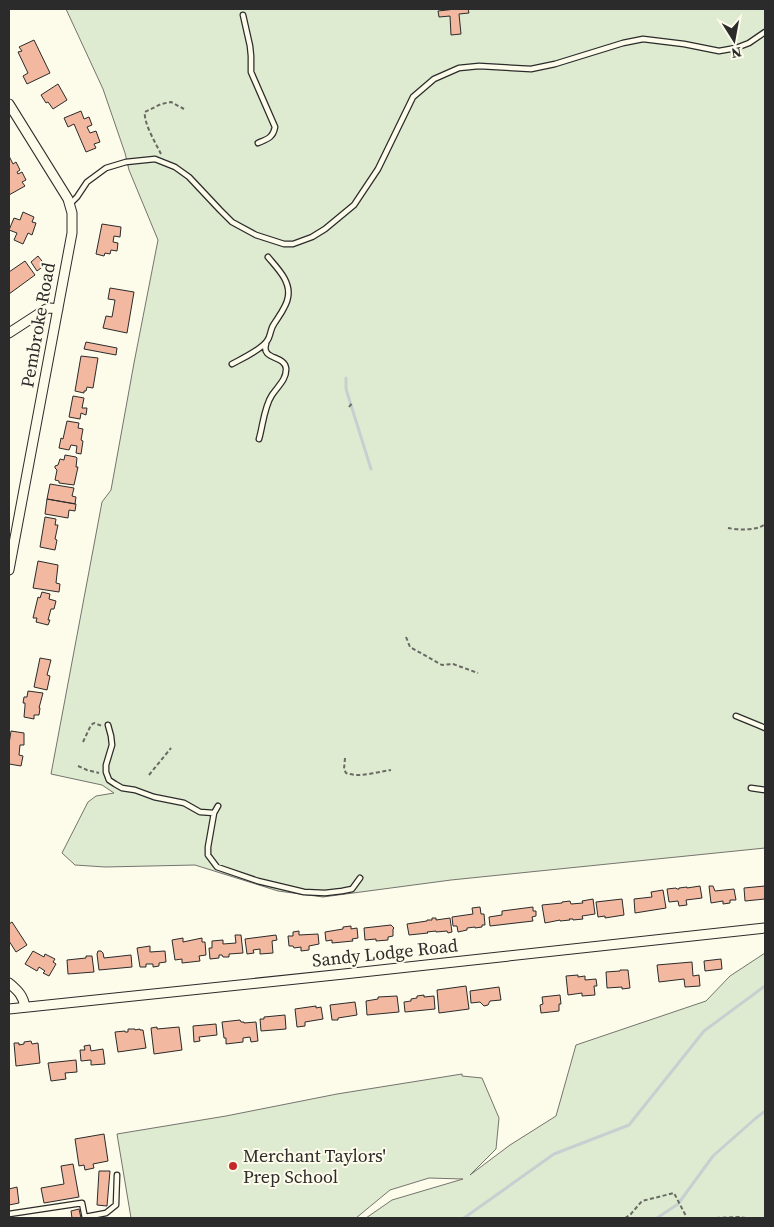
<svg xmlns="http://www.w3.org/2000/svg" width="774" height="1227" font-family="'Source Serif 4',serif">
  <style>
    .green { fill: #deebd1; stroke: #74746e }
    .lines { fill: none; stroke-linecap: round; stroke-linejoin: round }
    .stream { stroke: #c7d0d0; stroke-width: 3 }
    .building { fill: #f2b8a0; stroke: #2b2b2b }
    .service-casing { stroke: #2b2b2b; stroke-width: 7 }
    .minor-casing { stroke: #2b2b2b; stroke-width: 11 }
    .path { stroke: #6a6964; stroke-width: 2; stroke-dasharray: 4 2.5; stroke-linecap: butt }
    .service { stroke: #fdfbea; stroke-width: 4.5 }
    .minor { stroke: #fdfbea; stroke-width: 9 }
    .poi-dot { fill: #c62828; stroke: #fdfbea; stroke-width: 2 }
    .labels { text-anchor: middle; stroke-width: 4; stroke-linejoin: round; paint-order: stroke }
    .street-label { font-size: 18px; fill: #2b2b2b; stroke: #fdfbea }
    .poi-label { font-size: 18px; fill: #2b2b2b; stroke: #fdfbea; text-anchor: start }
  </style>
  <rect width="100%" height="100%" fill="#fdfbea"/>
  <!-- green -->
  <path class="green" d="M66,9H765V848L451,880L323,897L278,891L195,865L105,867L75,865L62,853L88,802L96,796L114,793L102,785L51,774L102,502L111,490L134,363L158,240L129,170L125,153L103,89Z
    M765,953V1218H366L392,1200L463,1179L429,1178L390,1190L356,1218H131L117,1134L226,1116L337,1094L462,1074V1076L482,1078L499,1118L496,1149L470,1175L510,1145L556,1116L576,1045L706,1001L730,976Z"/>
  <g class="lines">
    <!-- stream -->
    <path class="stream" d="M346,378V389L371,469
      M464,1218L554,1154L629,1125L704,1031L765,986
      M657,1218L678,1204L713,1156L756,1118L765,1111"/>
  </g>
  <!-- building -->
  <path class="building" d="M456,9H468L469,13L459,14L461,34L451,35L450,16L439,17L438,11Z
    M34,40L50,73L27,84L23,76L28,73L18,52L22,51L19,47Z
    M58,84L67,100L53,109L48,102L46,103L41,95Z
    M81,111L84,119L89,117L92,125L87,127L90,133L96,131L100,142L94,144L96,148L86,152L74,124L68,127L64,118Z
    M9,156L13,164L16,162L20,170L17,172L18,174L22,172L26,180L22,182L25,186L9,195Z
    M23,212L34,217L32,222L36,223L32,235L28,233L23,244L14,240L17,233L9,230L14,218L20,220Z
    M102,224L121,227L120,237L114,236L113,242L118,243L117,251L111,250L110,254L105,253L104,256L96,254Z
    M38,256L45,265L37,271L31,262Z
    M25,261L35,275L9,294V272Z
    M110,288L134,292L127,333L103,328L106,316L112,317L115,300L108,299Z
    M86,342L117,348L116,355L84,349Z
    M81,356L98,358L93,388L87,387L86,391H84V393L75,391Z
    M73,396L84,398L82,408H87L86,415L81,413L80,419L69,417Z
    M67,421L79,423L78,428L83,429L81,440L83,441L81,454L76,453L77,446L71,445L69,450L59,448L61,438L63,439Z
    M65,455L76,457L77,458L76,467H78L74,485L59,483V481L55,480L57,470L55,468V466L58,465L60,459L64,460Z
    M50,484L74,488L72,496L76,497L75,504L47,499Z
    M47,499L76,504L75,511L69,510L68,518L45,514Z
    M45,517L56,519L55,525H58L55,539L57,540L55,550L40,547Z
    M38,561L58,565L56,583L60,584L59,592L33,588Z
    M42,592L50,594L49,599L56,601L54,609H51L48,620H50L48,625L36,622L37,618H33L38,597L40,598Z
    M40,658L51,660L47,675L50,676L47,690L34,687Z
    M28,691L43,693L39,708H40L39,715H34V719L24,717L25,706V703H23L24,697H27Z
    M11,731L24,733V745H20L19,755L23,756L21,766L9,764V744Z
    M700,886L702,898L686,900L687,905L679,906L678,901L669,902L667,889L676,888L677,889H679V888L687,887V888Z
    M709,886H713L715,891L734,889L736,900H730V903L723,904V901L711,903Z
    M765,886V899L745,901L744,888Z
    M663,890L666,908L635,913L634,899L652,897L651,892Z
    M593,899L595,914L582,916L583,919L573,920V919H569L570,920L560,921V920L545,923L542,905L562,903V902L570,901L571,904L583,903L582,901Z
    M622,899L624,915L605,918V916L598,917L596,902Z
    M480,907L481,914H484L485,925H482V927L475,928V927L467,928V930L458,932L457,926H453L452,917L473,914L472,908Z
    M533,907V911H536V916L532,917L533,921L490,926L489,917L502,915V911Z
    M432,918H436V920L450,918L452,932L448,933L447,931L436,932V931L427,932L428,933L409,935L407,924L427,921V920H432Z
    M12,922L27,945L16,952L9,941V924Z
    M391,925L394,928L393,929V936L388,937V940L376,941V939L365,940L364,928Z
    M351,926V929L357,928L358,938L352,939L353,941L332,943V940L326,941L325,932L343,929V927Z
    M299,931V935L318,934L319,944L309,946V950L301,951V947L294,948L293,946H289L288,936H293V932Z
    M235,935H241L243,953L229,954V957H223L222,955H219V958L210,959L209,948H212V941L223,940V944L236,943Z
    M276,935L277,940L272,941L273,953L260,954V949L253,950L254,953L247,954L245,939Z
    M183,938V942L202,938V942H205L206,955L199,956L200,961L182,963V959L175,960L172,940Z
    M150,946V952L165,951L166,962L159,963V966L153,967V964H146V967H140L137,948Z
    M33,951L44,957L45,954L55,959L53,962L56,964L49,976L43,973L45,971L39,967L37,971L25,964Z
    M98,951H101L103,953L104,958L131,955L132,967L99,970L97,954Z
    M86,956H92L94,972L68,974L67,960L86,958Z
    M721,959L722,969L705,971L704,961Z
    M692,962L693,976L699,975L700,986L685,987L684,979L659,982L657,965Z
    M620,970H628L630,988L622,989V987L607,988L606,972L620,971Z
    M578,975V977L585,976V980L596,979L597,986H594L595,995L582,996V993L568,995L566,976Z
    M466,986L469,1009L439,1013L437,990Z
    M499,987L501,1000L490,1001L488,1005L484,1006L480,1002L471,1003L470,991Z
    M424,995V997L434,996L435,1009L405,1012L404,1002L411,1001V999L417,998V996Z
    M560,995L561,1004H559V1011L541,1013L540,1005L543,1004L542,997Z
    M397,996L399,1012L367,1015L366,1001L378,999V997Z
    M355,1002L357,1015L338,1018V1020H332L330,1005Z
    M316,1006V1008L321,1007L323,1019L305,1022V1026L297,1027L295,1009Z
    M285,1015L286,1029L261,1031L260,1019H264V1017Z
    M240,1020L241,1022H244V1023L256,1022L258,1041L251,1042L250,1037L243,1038V1042L226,1044V1038H224L222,1022Z
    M216,1024L217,1035L199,1037L200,1041L194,1042L193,1026Z
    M157,1027V1029L179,1027L182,1050L154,1054L151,1028Z
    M128,1029H135V1030L140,1029V1030H143L146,1048L118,1052L115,1032L125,1031V1032H128Z
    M31,1041L32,1044L38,1043L40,1063L16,1066L14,1043H19V1045L24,1044V1042Z
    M90,1045L91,1051L103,1049L105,1064L91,1065V1060L81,1061L80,1050H85L84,1046Z
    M76,1060L77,1072L65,1073L66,1079L51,1081L48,1063Z
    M104,1134L108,1161L93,1164L94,1168L85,1170L84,1165L79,1166L75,1139Z
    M73,1164L79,1197L44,1203L41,1188L64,1184L61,1166Z
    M99,1171H110L107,1206L97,1205Z
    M17,1187L19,1203L9,1205V1189Z
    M79,1209L81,1218H72L71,1211Z"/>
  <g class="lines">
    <!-- service casing -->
    <g class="service-casing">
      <path id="service" d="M243,15L250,46L251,56V72L275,127C273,138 267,139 258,143
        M70,204L77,197L87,182L106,168L126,162L155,159L175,167L189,177L220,210L232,222L256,235L284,244H293L312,237L325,229L354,205L378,169L413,97L434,79L459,68L479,66L531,69L555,64L623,43L643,39L684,44L719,51L736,48L749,43L765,32
        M232,364C241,359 261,350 267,341C271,336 270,329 274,324C279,316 287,306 288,297C291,281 277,268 268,257
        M259,439C263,425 264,407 272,395C278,386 287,379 286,368C284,355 261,360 266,344
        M736,716L758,725L765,728
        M108,725L111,736L112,745L106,765V772L109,780L115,784L122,788L135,790L154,797L184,803L200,812L214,813
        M751,788L765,790
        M218,806L214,813L208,847V855L217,867L258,881L304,892L325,893L342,891L352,889L360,878
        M9,1214L82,1203L85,1218
        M85,1217L106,1213L116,1205L117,1175"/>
    </g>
    <!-- minor casing -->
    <g class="minor-casing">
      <path id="minor" d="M9,104L68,199L72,213V233L9,570
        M9,333L46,309L50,308L58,309
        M9,983C18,991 23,995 25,1007
        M9,1009L344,974L765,928"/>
    </g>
    <!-- path -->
    <path class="path" d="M161,154C156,144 143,122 145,112L161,104L171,102L184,109
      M349,407L353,402
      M728,528C738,530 757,531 765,524
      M406,637L410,647L442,665L453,664L478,673
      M83,742L91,725L94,723L102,726
      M345,758L344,769L346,773C360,778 377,772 391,770
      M78,766L87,770L99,773
      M149,775L171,748
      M625,1218L630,1215L642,1201L674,1193L687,1218
      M716,1218L739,1217L746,1218"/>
    <!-- service -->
    <use href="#service" class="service"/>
    <!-- minor -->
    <use href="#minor" class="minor"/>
  </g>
  <!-- markers -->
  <circle class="poi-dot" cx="233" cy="1166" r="5"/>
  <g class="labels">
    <!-- street labels -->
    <g class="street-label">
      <text transform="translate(38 325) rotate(-80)" y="6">Pembroke Road</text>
      <text transform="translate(385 953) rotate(-6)" y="6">Sandy Lodge Road</text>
    </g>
    <!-- poi labels -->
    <g class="poi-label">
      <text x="243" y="1162">Merchant Taylors'<tspan x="243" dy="21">Prep School</tspan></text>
    </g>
  </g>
  <!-- border -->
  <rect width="774" height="1227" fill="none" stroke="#2b2b2b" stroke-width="20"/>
  <!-- north arrow -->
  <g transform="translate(734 40) rotate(169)" stroke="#fdfbea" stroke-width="4" paint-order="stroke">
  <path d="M0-4L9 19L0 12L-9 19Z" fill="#2b2b2b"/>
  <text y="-8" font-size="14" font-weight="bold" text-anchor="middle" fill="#2b2b2b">N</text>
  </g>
</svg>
